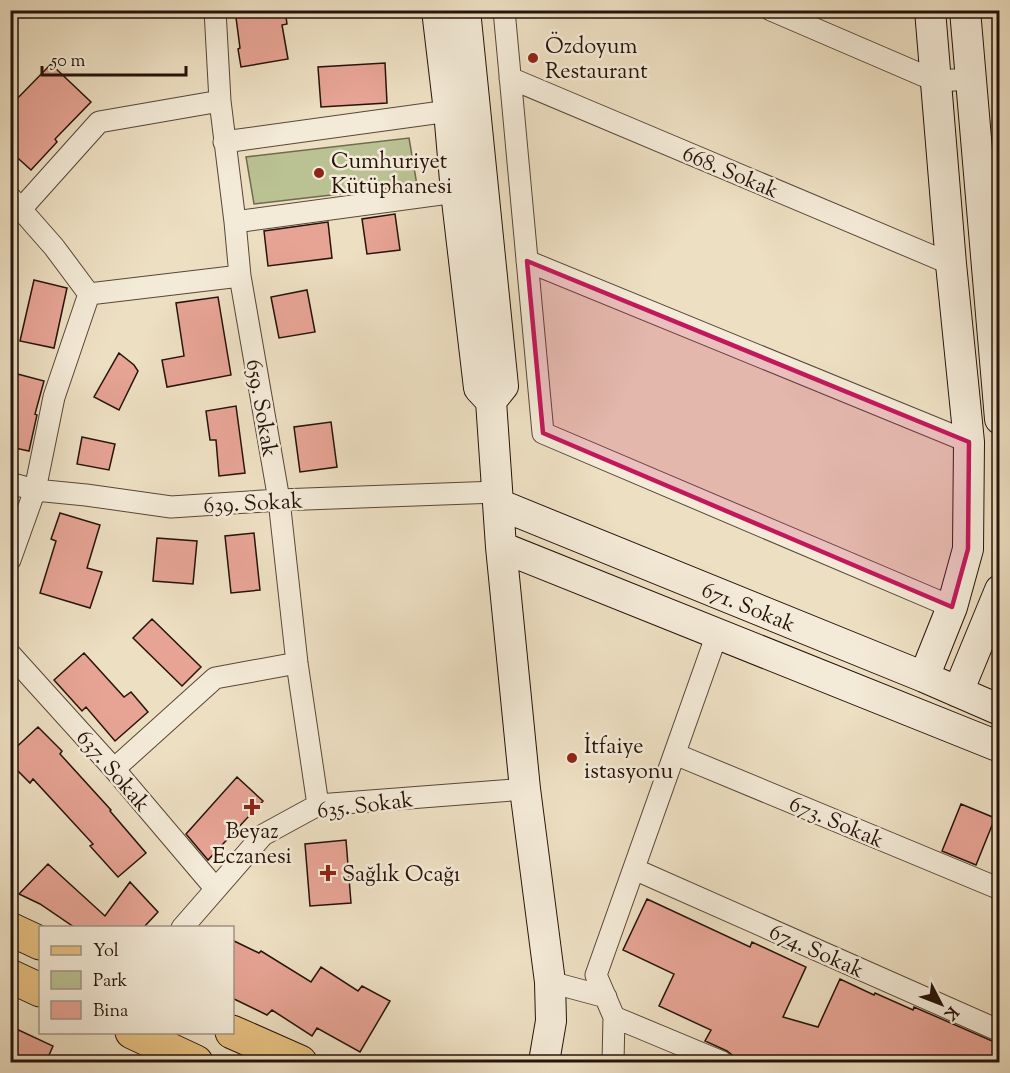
<svg xmlns="http://www.w3.org/2000/svg" width="1010" height="1073" font-family="'Sorts Mill Goudy',serif">
  <style>
    .green { fill: #bac192; stroke: #706a4e; stroke-width: 1.5 }
    .building { fill: #e7a495; stroke: #26130a; stroke-width: 1.5 }
    .lines { fill: none; stroke-linecap: round; stroke-linejoin: round }
    .street-casing { stroke: #584638; stroke-width: 23 }
    .secondary-casing { stroke: #26130a; stroke-width: 32 }
    .primary-casing { stroke: #26130a; stroke-width: 35 }
    .street { stroke: #f3ead7; stroke-width: 21 }
    .secondary { stroke: #f3ead7; stroke-width: 30 }
    .primary { stroke: #e6c081; stroke-width: 33 }
    .marked { fill: #c2185b; fill-opacity: 0.2; stroke: #c2185b; stroke-width: 4.5; stroke-linejoin: round }
    .poi-dot { fill: #8f2418; stroke: #f3ead7; stroke-width: 2 }
    .labels { text-anchor: middle; stroke-width: 5; stroke-linejoin: round; paint-order: stroke }
    .poi-label { font-size: 22px; fill: #26130a; stroke: #f3ead7; text-anchor: start }
    .street-label { font-size: 22px; fill: #26130a; stroke: #f3ead7 }
  </style>
  <rect width="100%" height="100%" fill="#eddfc2"/>
  <filter id="stains"><feTurbulence type="fractalNoise" baseFrequency=".00333" numOctaves="4"/><feColorMatrix values="0 0 0 0 .2 0 0 0 0 .09 0 0 0 0 .02 0 0 0 .5 -.17"/></filter>
  <radialGradient id="worn" r=".72"><stop offset=".6" stop-color="#630" stop-opacity="0"/><stop offset="1" stop-color="#630" stop-opacity=".3"/></radialGradient>
  <!-- green -->
  <path class="green" d="M409,138L417,185L254,204L246,157Z"/>
  <!-- building -->
  <path class="building" d="M235,10H285L287,24L282,25L288,59L241,67L238,49L240,48Z
    M385,63L387,103L321,107L318,67Z
    M51,64L91,102L55,139L57,142L31,170L10,151V106Z
    M395,214L400,250L367,254L362,219Z
    M328,222L332,258L268,266L264,231Z
    M34,280L67,288L54,348L20,341Z
    M307,290L315,332L279,338L271,297Z
    M218,297L231,375L167,387L162,360L184,356L176,303Z
    M119,353L134,365L138,371L119,410L94,397Z
    M10,372L44,381L35,414L37,415L29,451L10,447Z
    M236,406L245,473L219,476L216,440H210L206,411Z
    M331,422L337,467L300,472L294,427Z
    M82,437L115,444L109,470L77,464Z
    M60,513L100,525L87,568L102,572L90,608L40,593L56,541L51,539Z
    M254,533L260,590L231,593L225,536Z
    M157,538L197,541L193,584L153,581Z
    M152,619L201,667L182,686L133,638Z
    M84,653L124,697L131,692L148,712L115,741L86,707L82,711L54,680Z
    M38,727L62,751L60,754L111,810L110,811L146,853L118,877L90,846L93,844L33,779L30,783L10,763V753Z
    M237,777L263,801L208,860L186,834Z
    M961,804L995,818L976,865L942,851Z
    M346,840L351,903L310,906L305,844Z
    M48,864L105,916L130,882L158,912L144,927H74L40,904L19,894Z
    M647,899L750,947L752,942L806,967L783,1017L818,1027L840,979L874,995L875,993L913,1010L914,1007L999,1044V1062H734L732,1055L727,1051L705,1041L711,1030L659,1006L674,974L623,950Z
    M232,940L259,953L261,951L311,982L321,967L358,991L362,986L390,1001L360,1052L317,1028L312,1036L272,1010L267,1015L232,998Z
    M10,1026L53,1046L46,1062H10Z"/>
  <g class="lines">
    <!-- street casing -->
    <g class="street-casing">
      <path id="street" d="M215,10L220,101L235,222L240,276L279,500L297,663L318,805
        M504,10L543,433L952,607
        M771,10L936,81L972,79
        M510,78L951,264
        M224,142L449,111
        M10,197L54,247L89,294
        M21,209L99,122L220,101
        M235,222L456,192
        M527,261L969,442
        M10,483L35,490L86,495L171,507L279,500L497,492
        M10,560L35,490L54,397L89,294L240,276
        M10,654L114,769L215,888
        M675,754L1000,889
        M114,769L215,678L297,663
        M634,869L1000,1031
        M182,928L263,835L318,805L525,789
        M550,982L606,997
        M614,1017L722,1062
        M613,1062L614,1017L596,975L717,634"/>
    </g>
    <!-- secondary casing -->
    <g class="secondary-casing">
      <path id="secondary" d="M437,10L449,111L456,192L479,388L491,401L501,547L525,789L550,982L551,1021L544,1062
        M465,10L503,386L491,401
        M965,10L1000,419
        M498,504L924,677L1000,710
        M501,547L1000,747
        M924,677L952,607L968,549L969,442L951,264L930,10
        M958,692L1000,590"/>
    </g>
    <!-- primary casing -->
    <g class="primary-casing">
      <path id="primary" d="M10,929L40,943
        M10,976L40,990
        M132,1032L196,1062
        M232,1032L300,1062"/>
    </g>
    <!-- street -->
    <use href="#street" class="street"/>
    <!-- secondary -->
    <use href="#secondary" class="secondary"/>
    <!-- primary -->
    <use href="#primary" class="primary"/>
  </g>
  <!-- marked area -->
  <path class="marked" d="M527,261L969,442L968,549L952,607L543,433Z"/>
  <!-- markers -->
  <g class="poi-dot">
    <circle cx="533" cy="58" r="6"/>
    <circle cx="319" cy="173" r="6"/>
    <circle cx="572" cy="758" r="6"/>
    <path d="M249 798h6v6h6v6h-6v6h-6v-6h-6v-6h6z"/>
    <path d="M325 864h6v6h6v6h-6v6h-6v-6h-6v-6h6z"/>
  </g>
  <g class="labels">
    <!-- poi labels -->
    <g class="poi-label">
      <text x="545" y="53">Özdoyum<tspan x="545" dy="25">Restaurant</tspan></text>
      <text x="331" y="168">Cumhuriyet<tspan x="331" dy="25">Kütüphanesi</tspan></text>
      <text x="584" y="753">İtfaiye<tspan x="584" dy="25">istasyonu</tspan></text>
      <text x="252" y="838" text-anchor="middle">Beyaz<tspan x="252" dy="25">Eczanesi</tspan></text>
      <text x="342" y="881">Sağlık Ocağı</text>
    </g>
    <!-- street labels -->
    <g class="street-label">
      <text transform="translate(731 171) rotate(23)" y="8">668. Sokak</text>
      <text transform="translate(263 408) rotate(80)" y="8">659. Sokak</text>
      <text transform="translate(253 502) rotate(-3)" y="8">639. Sokak</text>
      <text transform="translate(749 606) rotate(22)" y="8">671. Sokak</text>
      <text transform="translate(114 770) rotate(49)" y="8">637. Sokak</text>
      <text transform="translate(365 804) rotate(-7)" y="8">635. Sokak</text>
      <text transform="translate(837 821) rotate(23)" y="8">673. Sokak</text>
      <text transform="translate(817 950) rotate(24)" y="8">674. Sokak</text>
    </g>
  </g>
  <!-- margin -->
  <rect width="1010" height="1073" fill="none" stroke="#eddfc2" stroke-width="36"/>
  <rect x="12" y="12" width="986" height="1049" fill="none" stroke="#26130a" stroke-width="3"/>
  <rect x="18" y="18" width="974" height="1037" fill="none" stroke="#26130a" stroke-width="1.5"/>
  <!-- legend -->
  <rect x="39" y="926" width="195" height="108" fill="#f3ead7" stroke="#a19485" stroke-width="1.5"/>
  <rect x="51" y="946" width="30" height="9" fill="#e6c081" stroke="#a19485" stroke-width="1.5"/>
  <text x="93" y="956" font-size="18" fill="#26130a">Yol</text>
  <rect x="51" y="971" width="30" height="18" fill="#bac192" stroke="#a19485" stroke-width="1.5"/>
  <text x="93" y="986" font-size="18" fill="#26130a">Park</text>
  <rect x="51" y="1001" width="30" height="18" fill="#e7a495" stroke="#a19485" stroke-width="1.5"/>
  <text x="93" y="1016" font-size="18" fill="#26130a">Bina</text>
  <!-- north arrow -->
  <g transform="translate(941 1004) rotate(132)" stroke="#f3ead7" stroke-width="4.5" paint-order="stroke">
  <path d="M0-4.5L10 22L0 15L-10 22Z" fill="#26130a"/>
  <text y="-9" font-size="16" font-weight="bold" text-anchor="middle" fill="#26130a">K</text>
  </g>
  <!-- scale -->
  <path d="M42 66v9h144v-9" fill="none" stroke="#26130a" stroke-width="3"/>
  <text x="51" y="66" font-size="18" fill="#26130a" stroke="#f3ead7" stroke-width="4.5" paint-order="stroke">50 m</text>
  <rect width="100%" height="100%" filter="url(#stains)"/>
  <rect width="100%" height="100%" fill="url(#worn)"/>
</svg>
